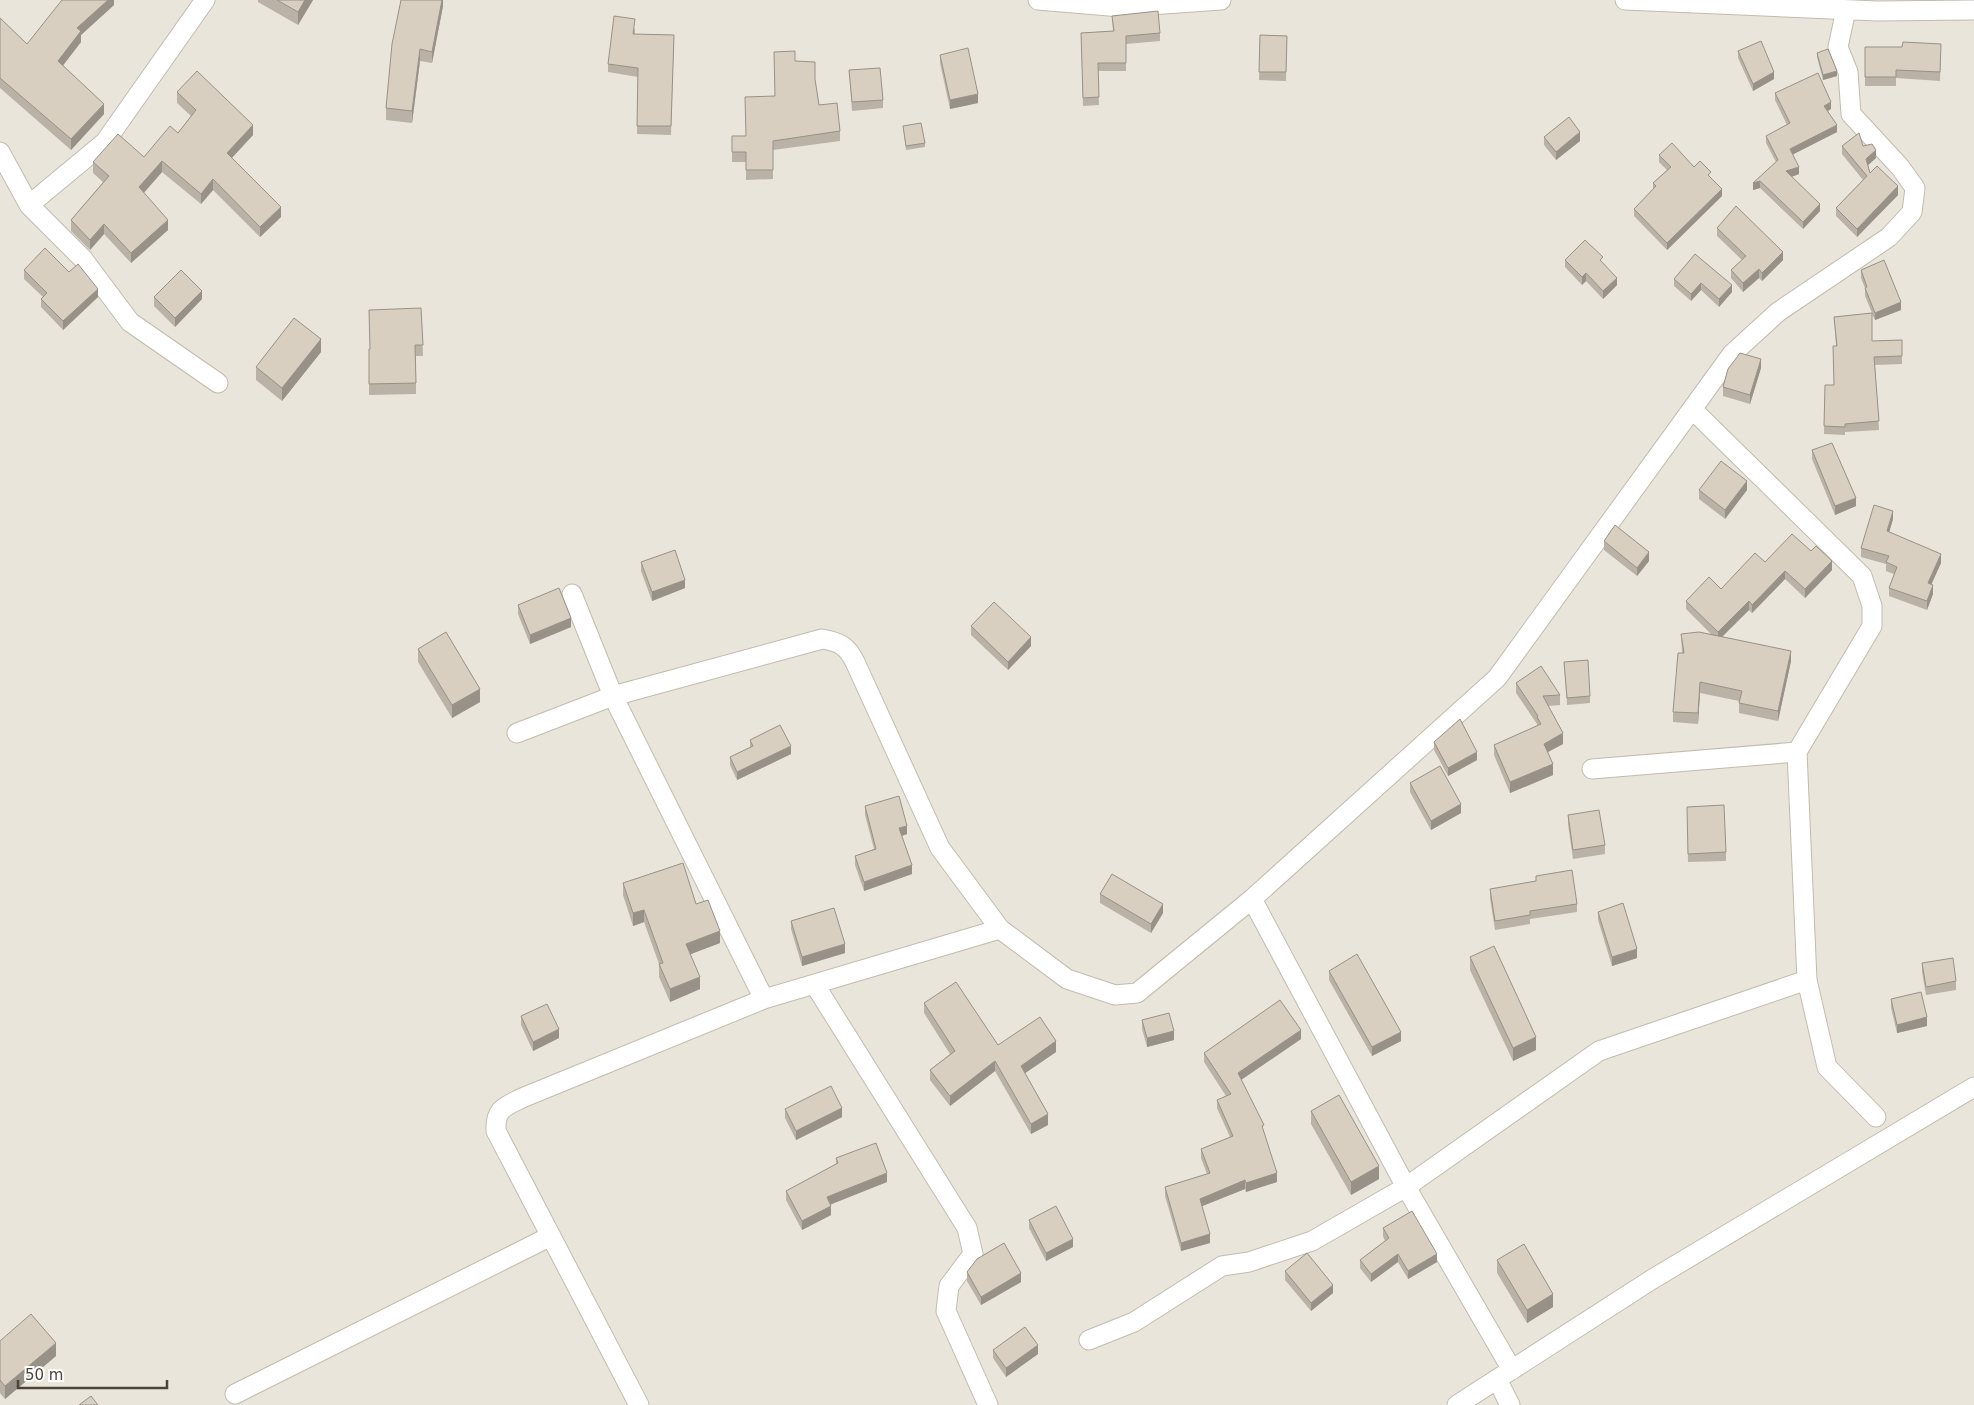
<svg xmlns="http://www.w3.org/2000/svg" width="1974" height="1405" font-family="'DejaVu Sans',sans-serif">
  <style>
    .residential { fill: #eae5da }
    .lines { fill: none; stroke-linecap: round; stroke-linejoin: round }
    .street-casing { stroke: #c2bbae; stroke-width: 21 }
    .street { stroke: #fff; stroke-width: 19 }
    .wall { fill: #bab2a6 }
    .shaded-wall { fill: #979187 }
    .building { fill: #d8cfc1; stroke: #979187 }
  </style>
  <rect width="100%" height="100%" fill="#f6f3ec"/>
  <!-- residential -->
  <path class="residential" d="M0,0H1974V1405H0Z"/>
  <g class="lines">
    <!-- street casing -->
    <g class="street-casing">
      <path id="street" d="M1038,0L1121,7L1221,0
        M1625,0L1877,11L1974,10
        M0,152L29,205L83,259L130,322L218,383
        M29,205L105,142L205,0
        M1693,410L1862,576L1872,606V626L1797,752L1807,980L1827,1067L1876,1117
        M572,594L613,696L764,999
        M517,733L613,696L822,639C840,642 847,646 855,662L940,848L1000,929L1067,979L1115,995L1137,993L1252,899L1497,678L1732,354L1778,312L1889,237L1912,212L1915,188L1900,167L1851,114L1848,72L1838,47L1846,10
        M1592,769L1797,752
        M1252,899L1406,1187L1512,1370
        M815,985L967,1228L973,1254L949,1286L946,1311L988,1405
        M1089,1340L1134,1322L1222,1266L1249,1262L1312,1241L1406,1187L1599,1051L1807,980
        M1497,1379L1510,1405
        M235,1394L551,1236
        M639,1405L496,1131C495,1109 504,1107 522,1098L764,999L1000,929
        M1457,1405L1651,1280L1974,1087"/>
    </g>
    <!-- street -->
    <use href="#street" class="street"/>
  </g>
  <!-- wall -->
  <path class="wall" d="M114,0V5L81,35V42L63,65L104,114L71,150L0,88V18L27,44Z
    M258,0H313L298,25L258,2Z
    M443,0V6L432,63L420,61L412,123L386,120V108Z
    M1112,16L1160,33V41L1126,44V71H1098L1099,105L1083,106L1081,33L1113,31Z
    M635,28V34L674,35L671,135L637,134L638,77L608,72V64Z
    M1260,35L1287,36L1286,81L1259,80Z
    M1865,47L1941,52L1940,81L1896,78V86H1865Z
    M1738,51L1774,79L1753,91L1738,58Z
    M1817,53L1837,76L1823,80L1817,57Z
    M940,55L978,103L950,109L940,63Z
    M795,61L815,81L819,105L840,131V141L773,150V179L746,180V162H732V136H746L774,96Z
    M849,70L883,100V108L852,111Z
    M177,92L253,135L232,158L281,217L260,237L213,190L201,204L162,172L144,193L168,230L131,263L104,234L90,250L71,231V220L103,182L93,173V162L144,157L178,133L191,116L177,103Z
    M1775,93L1831,109L1828,111L1837,132L1793,154L1799,174L1791,177L1820,211L1803,229L1760,188L1753,190V183L1776,162L1766,143V136L1787,125L1775,100Z
    M903,126L925,143V147L906,150Z
    M1544,137L1580,141L1556,160L1544,145Z
    M1842,146H1863L1876,158L1868,165L1870,173L1898,195L1857,237L1836,216V208L1863,180L1842,154Z
    M1659,155L1694,167L1711,178L1722,196L1667,250L1634,216V209L1653,189V183L1667,170L1659,162Z
    M1717,228L1783,260L1762,281L1759,278L1743,292L1731,278V270L1742,260L1717,236Z
    M1695,254L1732,292L1719,307L1701,290L1691,301L1674,286V279Z
    M1565,260L1603,263L1617,285L1603,299L1586,281L1582,285L1565,267Z
    M24,270L69,272L98,297L63,330L41,307V299L43,297L24,279Z
    M1861,270L1901,310L1875,320L1872,314V341L1902,340V364L1875,365L1879,430L1845,432V435L1824,434L1825,385H1834L1836,346L1834,317L1872,313L1865,296V288L1861,278Z
    M154,297L202,299L175,327L154,306Z
    M421,308L423,356H416V394L369,395V349H370Z
    M321,352L282,401L256,380V367Z
    M1761,368L1750,404L1723,396V387Z
    M1812,450L1856,506L1835,515L1812,459Z
    M1699,490H1747L1725,519L1699,499Z
    M1893,519L1889,532L1941,563L1931,584L1933,594L1927,610L1889,596V588L1894,574L1886,571V564L1861,557V548Z
    M1604,541L1649,561L1637,576L1604,550Z
    M1811,551L1832,570L1805,598L1785,579L1752,613L1749,610L1722,636L1791,661L1778,721L1739,713V701L1700,693L1698,724L1673,722V712L1682,653L1681,634H1711L1686,609V601L1721,589L1765,562Z
    M641,562L685,588L652,601L641,571Z
    M518,605L571,627L530,644L518,614Z
    M971,626L1031,646L1008,670L971,635Z
    M418,649L480,702L452,718L418,662Z
    M1564,662L1590,696V703L1567,705Z
    M1516,683L1560,695V705L1548,706L1563,744L1548,752L1553,775L1510,793L1494,755V745L1537,726V724L1516,693Z
    M750,740L791,754L737,780L730,765V757L750,748Z
    M1434,742L1477,760L1448,776L1434,750Z
    M1410,783L1461,813L1431,830L1410,792Z
    M865,806L907,834L901,836L912,874L864,891L855,865V856L874,849L865,815Z
    M1568,815L1605,845V854L1573,859L1568,824Z
    M1687,815L1726,852V861L1688,862Z
    M1536,876L1577,904V912L1530,919V924L1495,930L1490,898V889L1536,881Z
    M623,883L696,904L720,943L690,954L700,989L670,1002L659,977V964L644,922L633,926L623,895Z
    M1100,894L1163,913L1151,933L1100,903Z
    M1598,912L1637,958L1612,966L1598,920Z
    M791,921L845,953L802,966L791,929Z
    M1470,957L1536,1050L1513,1061L1470,970Z
    M1922,963L1956,981V990L1926,995L1922,972Z
    M1329,971L1401,1041L1372,1056L1329,980Z
    M1891,999L1927,1026L1897,1033L1891,1008Z
    M924,1003L998,1045L1056,1052L1025,1073L1048,1125L1031,1134L995,1071L950,1106L930,1080V1070L950,1054L924,1013Z
    M521,1016L559,1038L533,1051L521,1025Z
    M1142,1020L1174,1040L1147,1047L1142,1029Z
    M1301,1039L1241,1080L1264,1133L1277,1182L1246,1192L1245,1189L1202,1206L1210,1243L1181,1251L1165,1196V1187L1207,1174L1201,1158V1149L1230,1137L1217,1108V1100L1226,1096L1204,1062V1053Z
    M785,1109L842,1117L796,1140L785,1118Z
    M1311,1111L1379,1179L1351,1195L1311,1124Z
    M836,1158L887,1182L830,1204L831,1215L802,1230L786,1200V1191L836,1164Z
    M1029,1220L1073,1247L1046,1261L1029,1228Z
    M1383,1228L1437,1262L1408,1279L1398,1262L1371,1282L1360,1268V1260L1385,1241L1383,1236Z
    M1497,1260L1553,1307L1527,1323L1497,1273Z
    M1285,1271L1333,1293L1311,1311L1285,1280Z
    M967,1272L1021,1282L981,1305L967,1281Z
    M0,1341L56,1356L5,1399L0,1393Z
    M993,1350L1038,1354L1006,1377L993,1358Z"/>
  <!-- shaded-wall -->
  <path class="shaded-wall" d="M108,0H114V5L81,35V42L58,72V61L77,28Z
    M305,0H313L298,25V12Z
    M442,0H443V6L432,63V52Z
    M420,49V61L412,123V111Z
    M1837,71V76L1823,80V75Z
    M1774,72V79L1753,91V84Z
    M978,94V103L950,109V100Z
    M1831,102V109L1824,113V106Z
    M104,104V114L71,150V139Z
    M253,125V135L227,163V153Z
    M1837,125V132L1790,156V149Z
    M1580,132V141L1556,160V152Z
    M1876,150V158L1866,167V159Z
    M162,161V172L139,198V187Z
    M1799,167V174L1786,179V171Z
    M213,179V190L201,204V194Z
    M1760,181V188L1753,190V183Z
    M1898,186V195L1857,237V229Z
    M1722,189V196L1667,250V243Z
    M1820,204V211L1803,229V222Z
    M281,207V217L260,237V227Z
    M168,220V230L131,263V253Z
    M104,224V234L90,250V240Z
    M1783,252V260L1762,281V273Z
    M1759,269V278L1743,292V283Z
    M1586,273V281L1582,285V277Z
    M1617,278V285L1603,299V291Z
    M1701,283V290L1691,301V294Z
    M1732,285V292L1719,307V299Z
    M98,289V297L63,330V321Z
    M202,291V299L175,327V318Z
    M1901,302V310L1875,320V313Z
    M321,339V352L282,401V388Z
    M1761,359V368L1750,404V395Z
    M1747,481V490L1725,519V510Z
    M1856,498V506L1835,515V506Z
    M1893,511V519L1887,540V531Z
    M1649,552V561L1637,576V568Z
    M1941,554V563L1928,592V583Z
    M1832,561V570L1805,598V589Z
    M1785,571V579L1752,613V605Z
    M685,580V588L652,601V592Z
    M1933,585V594L1927,610V601Z
    M1749,601V610L1718,641V632Z
    M571,618V627L530,644V635Z
    M1031,637V646L1008,670V662Z
    M1791,651V661L1778,721V711Z
    M1700,682V693L1698,724V713Z
    M480,689V702L452,718V705Z
    M1563,733V744L1544,754V744Z
    M791,746V754L737,780V772Z
    M1477,752V760L1448,776V768Z
    M1553,764V775L1510,793V782Z
    M1461,804V813L1431,830V821Z
    M907,826V834L899,837V828Z
    M912,865V874L864,891V882Z
    M1163,904V913L1151,933V924Z
    M644,910V922L633,926V913Z
    M720,931V943L686,956V944Z
    M845,944V953L802,966V957Z
    M1637,949V958L1612,966V957Z
    M700,977V989L670,1002V989Z
    M1927,1017V1026L1897,1033V1025Z
    M559,1029V1038L533,1051V1042Z
    M1301,1030V1039L1238,1082V1073Z
    M1174,1031V1040L1147,1047V1038Z
    M1401,1032V1041L1372,1056V1047Z
    M1536,1037V1050L1513,1061V1048Z
    M1056,1041V1052L1021,1076V1066Z
    M995,1061V1071L950,1106V1096Z
    M842,1108V1117L796,1140V1131Z
    M1048,1114V1125L1031,1134V1124Z
    M1379,1166V1179L1351,1195V1182Z
    M887,1173V1182L827,1206V1197Z
    M1277,1173V1182L1246,1192V1183Z
    M1245,1180V1189L1200,1207V1199Z
    M831,1206V1215L802,1230V1221Z
    M1210,1234V1243L1181,1251V1243Z
    M1073,1239V1247L1046,1261V1253Z
    M1398,1254V1262L1371,1282V1274Z
    M1437,1254V1262L1408,1279V1271Z
    M1021,1273V1282L981,1305V1297Z
    M1333,1285V1293L1311,1311V1303Z
    M1553,1294V1307L1527,1323V1310Z
    M56,1343V1356L5,1399V1386Z
    M1038,1345V1354L1006,1377V1368Z"/>
  <!-- building -->
  <path class="building" d="M62,0H108L77,28L81,31L58,61L104,104L71,139L0,78V18L27,44Z
    M277,0H305L298,12Z
    M401,0H442L432,52L420,49L412,111L386,108L392,44Z
    M1158,11L1160,33L1126,36V63H1098L1099,97L1083,98L1081,33L1114,31L1112,16Z
    M614,16L635,19L633,34L674,35L671,126H637L638,68L608,64Z
    M1260,35L1287,36L1286,72H1259Z
    M1761,41L1774,72L1753,84L1738,51Z
    M1903,42L1941,44L1940,72L1896,70V77H1865V47H1902Z
    M968,48L978,94L950,100L940,55Z
    M1828,49L1837,71L1823,75L1817,53Z
    M795,51V61L815,62V79L819,105L837,103L840,131L773,141V170H746V152H732V136H746L745,97L775,96L774,52Z
    M880,68L883,100L852,102L849,70Z
    M197,71L253,125L227,153L281,207L260,227L213,179L201,194L162,161L139,187L168,220L131,253L104,224L90,240L71,220L109,176L93,162L118,134L144,157L170,126L178,133L196,110L177,92Z
    M1818,73L1831,102L1824,106L1837,125L1790,149L1799,167L1786,171L1820,204L1803,222L1760,181L1753,183L1778,160L1766,136L1790,123L1775,93Z
    M1569,117L1580,132L1556,152L1544,137Z
    M921,123L925,143L906,146L903,126Z
    M1859,133L1863,146L1872,144L1876,150L1866,159L1870,173L1877,166L1898,186L1857,229L1836,208L1867,176L1842,146Z
    M1672,143L1694,167L1700,161L1711,172L1708,175L1722,189L1667,243L1634,209L1656,186L1653,183L1671,167L1659,155Z
    M1736,206L1783,252L1762,273L1759,269L1743,283L1731,270L1746,256L1717,228Z
    M1585,240L1603,257L1600,260L1617,278L1603,291L1586,273L1582,277L1565,260Z
    M45,248L69,272L78,264L98,289L63,321L41,299L47,293L24,270Z
    M1695,254L1732,285L1719,299L1701,283L1691,294L1674,279Z
    M1884,260L1901,302L1875,313L1865,288L1867,287L1861,270Z
    M181,270L202,291L175,318L154,297Z
    M421,308L423,345H415L416,383L369,384V349H370L369,310Z
    M1872,313V341L1902,340V356L1874,357L1879,421L1845,424V427L1824,426L1825,385H1834L1833,346H1837L1834,317Z
    M294,318L321,339L282,388L256,367Z
    M1740,353L1761,359L1750,395L1723,387L1728,369Z
    M1832,443L1856,498L1835,506L1812,450Z
    M1721,461L1747,481L1725,510L1699,490Z
    M1874,505L1893,511L1887,531L1941,554L1928,583L1933,585L1927,601L1889,588L1897,567L1886,562L1889,556L1861,548Z
    M1615,525L1649,552L1637,568L1604,541Z
    M1792,534L1811,551L1816,546L1832,561L1805,589L1785,571L1752,605L1749,601L1718,632L1686,601L1709,577L1721,589L1755,553L1765,562Z
    M675,550L685,580L652,592L641,562Z
    M559,588L571,618L530,635L518,605Z
    M994,602L1031,637L1008,662L971,626Z
    M446,632L480,689L452,705L418,649Z
    M1699,632L1791,651L1778,711L1739,703L1742,691L1700,682L1698,713L1673,712L1678,653H1684L1681,634Z
    M1588,660L1590,696L1567,698L1564,662Z
    M1541,666L1560,695L1543,696L1563,733L1544,744L1553,764L1510,782L1494,745L1541,724L1537,717L1538,716L1516,683Z
    M1460,719L1477,752L1448,768L1434,742Z
    M780,725L791,746L737,772L730,757L753,746L750,740Z
    M1440,766L1461,804L1431,821L1410,783Z
    M899,796L907,826L899,828L912,865L864,882L855,856L876,849L865,806Z
    M1724,805L1726,852L1688,854L1687,807Z
    M1599,810L1605,845L1573,850L1568,815Z
    M683,863L696,904L708,900L720,931L686,944L700,977L670,989L659,964L663,963L644,910L633,913L623,883Z
    M1572,870L1577,904L1530,911V915L1495,921L1490,889L1536,881V876Z
    M1112,874L1163,904L1151,924L1100,894Z
    M1623,903L1637,949L1612,957L1598,912Z
    M834,908L845,944L802,957L791,921Z
    M1494,946L1536,1037L1513,1048L1470,957Z
    M1357,954L1401,1032L1372,1047L1329,971Z
    M1953,958L1956,981L1926,987L1922,963Z
    M956,982L998,1045L1040,1017L1056,1041L1021,1066L1048,1114L1031,1124L995,1061L950,1096L930,1070L955,1051L924,1003Z
    M1921,992L1927,1017L1897,1025L1891,999Z
    M1280,1000L1301,1030L1238,1073L1264,1125L1262,1126L1277,1173L1246,1183L1245,1180L1200,1199L1210,1234L1181,1243L1165,1187L1210,1173L1201,1149L1233,1136L1217,1100L1231,1094L1204,1053Z
    M547,1004L559,1029L533,1042L521,1016Z
    M1169,1013L1174,1031L1147,1038L1142,1020Z
    M831,1086L842,1108L796,1131L785,1109Z
    M1339,1095L1379,1166L1351,1182L1311,1111Z
    M876,1143L887,1173L827,1197L831,1206L802,1221L786,1191L838,1163L836,1158Z
    M1056,1206L1073,1239L1046,1253L1029,1220Z
    M1412,1211L1437,1254L1408,1271L1398,1254L1371,1274L1360,1260L1389,1238L1383,1228Z
    M1004,1243L1021,1273L981,1297L967,1272L977,1259Z
    M1524,1244L1553,1294L1527,1310L1497,1260Z
    M1307,1253L1333,1285L1311,1303L1285,1271Z
    M31,1314L56,1343L5,1386L0,1380V1341Z
    M1025,1327L1038,1345L1006,1368L993,1350Z
    M91,1396L98,1405H79Z"/>
  <!-- scale -->
  <path d="M18 1380v8h149v-8" fill="none" stroke="#4b4439" stroke-width="2.5"/>
  <text x="25" y="1380" font-size="15" fill="#4b4439" stroke="#ffffff" stroke-width="4" paint-order="stroke">50 m</text>
</svg>
